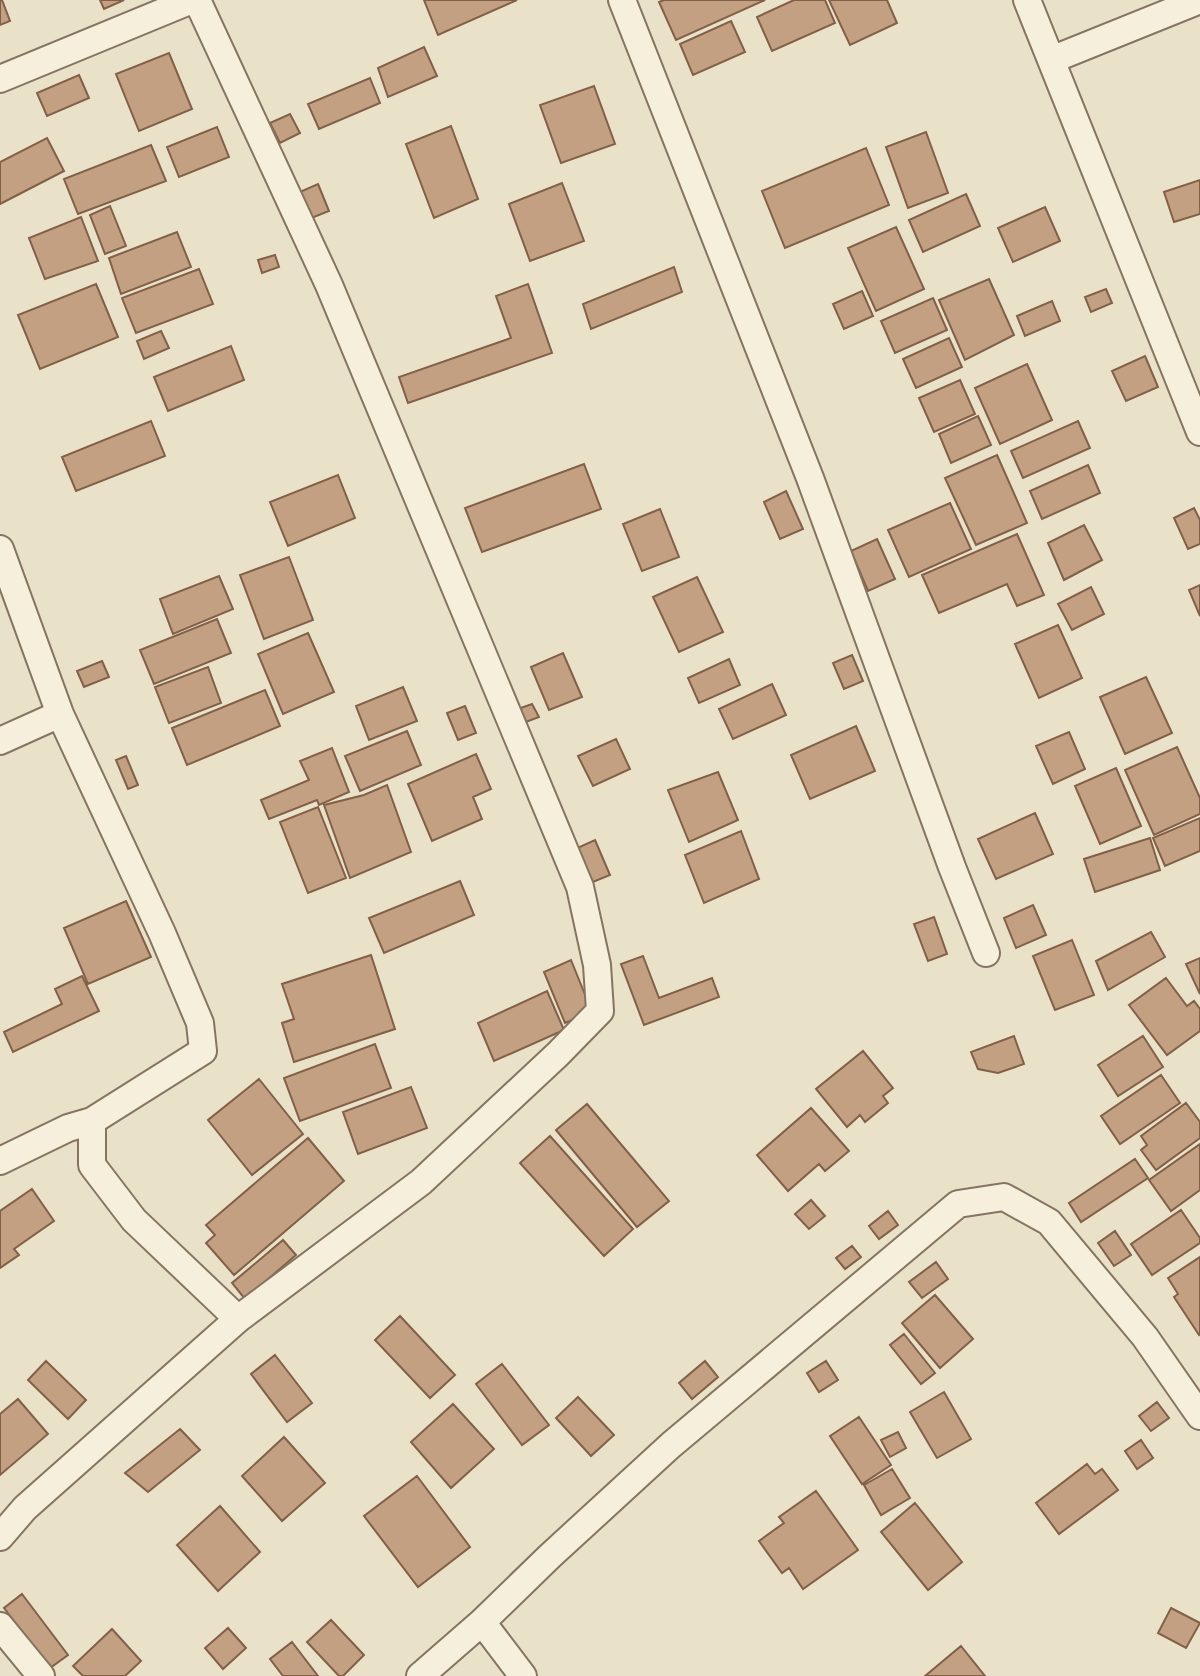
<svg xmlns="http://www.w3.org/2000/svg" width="1200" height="1676" font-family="Bitter,serif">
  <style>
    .building { fill: #c4a083; stroke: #826048; stroke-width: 2 }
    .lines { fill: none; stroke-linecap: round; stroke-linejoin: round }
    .minor-casing { stroke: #857560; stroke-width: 30 }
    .minor { stroke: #f6efdc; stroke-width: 26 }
  </style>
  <rect width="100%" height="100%" fill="#eae1c9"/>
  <!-- building -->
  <path class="building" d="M0,0H2L10,21L0,25Z
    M100,0H124L104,9Z
    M424,0H517L438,35Z
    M664,0H765L676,40L659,2Z
    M794,0H825L835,23L772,51L757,17Z
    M829,0H887L897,23L850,45Z
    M731,21L745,52L693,75L680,44Z
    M424,47L437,76L388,97L378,68Z
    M169,53L192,109L139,131L116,74Z
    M79,75L89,98L47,116L37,93Z
    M370,78L380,103L319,129L308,104Z
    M594,86L615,144L561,163L540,105Z
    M290,114L300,133L280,143L270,123Z
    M451,126L478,199L434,218L406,144Z
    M217,127L229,157L179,177L167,147Z
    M926,132L948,193L908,208L886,147Z
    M47,138L64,171L0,204V162Z
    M151,145L166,181L78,214L64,179Z
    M866,148L889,205L785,248L762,191Z
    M1200,180V214L1174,222L1164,192Z
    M562,183L584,241L530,261L509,204Z
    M318,184L329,211L304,221L293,195Z
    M966,194L980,226L923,252L909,220Z
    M110,206L126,246L105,254L90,215Z
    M1045,207L1060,241L1013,262L998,228Z
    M81,217L98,261L45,279L29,238Z
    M896,227L924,289L876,311L848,248Z
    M177,232L191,267L121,294L109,258Z
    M275,255L279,267L262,273L258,260Z
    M674,267L682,292L591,329L583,304Z
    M199,269L213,304L136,333L122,298Z
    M989,279L1014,335L965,360L939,300Z
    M96,284L118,337L40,369L18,315Z
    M528,284L552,353L408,403L399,377L511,338L496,296Z
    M1106,289L1112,303L1091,312L1085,297Z
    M862,291L873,316L844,329L833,304Z
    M933,298L947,330L895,353L881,321Z
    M1052,301L1060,321L1025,336L1017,316Z
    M161,331L169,348L144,359L137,341Z
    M949,338L962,367L916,388L903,359Z
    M231,346L244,380L168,411L154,377Z
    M1145,356L1158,387L1126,401L1112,371Z
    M1027,364L1052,420L1000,444L975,388Z
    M960,380L975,414L934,432L919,398Z
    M978,416L991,445L951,463L939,434Z
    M151,421L165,456L76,491L62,457Z
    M1078,421L1090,448L1023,478L1011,451Z
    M997,455L1027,523L976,545L945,478Z
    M584,464L601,509L482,552L465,508Z
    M1088,465L1100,493L1042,519L1030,491Z
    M338,475L355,518L288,546L270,502Z
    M786,491L803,529L780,539L764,502Z
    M950,503L971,549L909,577L888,530Z
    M1194,508L1200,520V544L1188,549L1174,518Z
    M660,509L679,557L642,571L623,524Z
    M1084,525L1102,560L1064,580L1048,543Z
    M1017,534L1044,595L1017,606L1007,584L939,613L922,575Z
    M877,539L895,579L868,591L851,551Z
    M289,557L313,620L264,639L240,575Z
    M219,576L233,609L173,634L160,599Z
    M697,577L723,632L679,652L653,597Z
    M1200,585V616L1189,590Z
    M1091,587L1104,614L1072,630L1058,604Z
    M217,619L231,653L154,684L140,650Z
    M1058,625L1082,678L1039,698L1015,644Z
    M308,633L334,692L283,714L258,654Z
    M563,653L582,697L549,710L531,667Z
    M852,655L863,681L844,689L833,663Z
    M729,659L740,685L699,703L688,678Z
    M102,661L109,677L84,687L77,671Z
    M208,667L221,703L169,723L155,687Z
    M1146,677L1172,733L1125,754L1100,697Z
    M772,684L786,715L733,739L719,709Z
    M403,687L417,721L369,740L356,706Z
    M265,690L280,726L187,765L172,728Z
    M532,704L539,717L518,725L512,711Z
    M465,706L476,733L458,740L447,713Z
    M856,726L875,771L810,799L791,755Z
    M407,731L421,765L360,791L345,756Z
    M1069,732L1085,769L1053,784L1036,746Z
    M616,739L630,769L593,786L578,756Z
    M1177,747L1200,798V814L1154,835L1125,770Z
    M332,748L349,792L319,805L317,800L269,819L261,800L309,780L300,761Z
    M476,754L491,789L473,797L482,819L432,841L408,784Z
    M126,756L138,785L128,789L116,760Z
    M1116,768L1141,826L1100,844L1075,786Z
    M718,772L738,820L689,842L668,790Z
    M387,785L411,852L350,878L324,805L364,795Z
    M318,807L346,878L308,893L280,822Z
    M1035,813L1053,854L996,879L978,839Z
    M1200,818V851L1165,866L1153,838Z
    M741,831L759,879L704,903L685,855Z
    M1150,838L1160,870L1095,892L1084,859Z
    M595,840L610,875L588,884L573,850Z
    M460,881L474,915L384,953L369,918Z
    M126,901L151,957L88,984L64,928Z
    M1033,905L1046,935L1016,948L1004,918Z
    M934,917L947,954L928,961L914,924Z
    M1151,932L1165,957L1108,990L1096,961Z
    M1072,940L1094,995L1055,1010L1033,956Z
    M371,955L395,1029L294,1062L282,1023L294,1019L282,984Z
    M643,956L659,998L712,978L719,997L644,1025L621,964Z
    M1200,958V994L1186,964Z
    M571,960L592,1012L565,1023L544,972Z
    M82,976L99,1011L13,1052L4,1032L62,1004L55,989Z
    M1166,978L1187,1006L1194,1001L1200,1009V1031L1167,1055L1129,1005Z
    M547,991L564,1030L494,1061L478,1023Z
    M1014,1036L1024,1064L998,1073L978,1069L971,1052Z
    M1143,1036L1163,1067L1118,1096L1098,1065Z
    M375,1044L391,1088L300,1121L284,1078Z
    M863,1051L893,1088L883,1096L888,1103L865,1122L860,1115L847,1127L816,1089Z
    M1161,1075L1180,1103L1120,1144L1101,1116Z
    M259,1079L303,1134L252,1175L208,1120Z
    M411,1087L427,1128L358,1154L343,1112Z
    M1186,1103L1200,1122V1138L1156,1170L1141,1150L1147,1145L1141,1136Z
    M587,1104L669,1201L637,1227L556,1130Z
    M811,1108L849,1151L825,1171L819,1164L788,1191L757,1155Z
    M550,1136L633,1229L604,1256L520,1163Z
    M308,1138L344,1181L234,1275L206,1243L215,1235L206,1225Z
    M1200,1144V1190L1171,1211L1149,1180Z
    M1135,1159L1148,1178L1081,1222L1069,1203Z
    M32,1189L54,1221L14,1249L19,1255L0,1268V1211Z
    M811,1200L825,1216L809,1229L795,1214Z
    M1181,1210L1200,1238V1243L1152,1275L1131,1244Z
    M888,1211L898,1225L879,1239L869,1226Z
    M1115,1231L1131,1255L1114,1266L1098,1243Z
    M283,1240L296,1255L245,1299L232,1283Z
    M852,1246L861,1257L845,1269L836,1258Z
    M1200,1257V1334L1199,1335L1174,1297L1178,1294L1168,1278Z
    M936,1262L948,1279L922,1298L909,1282Z
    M935,1295L973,1339L940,1368L902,1323Z
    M400,1316L455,1375L430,1398L375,1340Z
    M904,1334L935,1373L921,1384L890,1345Z
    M275,1355L312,1403L287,1422L251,1374Z
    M46,1361L86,1400L68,1419L28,1380Z
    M705,1361L718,1377L692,1399L679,1383Z
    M826,1361L838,1380L819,1392L807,1373Z
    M502,1364L549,1425L522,1445L476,1384Z
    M944,1392L971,1439L937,1458L910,1412Z
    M578,1397L614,1435L591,1456L556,1418Z
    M18,1399L48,1434L0,1475V1414Z
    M1157,1402L1169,1418L1151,1431L1139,1416Z
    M453,1404L494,1449L451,1488L411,1442Z
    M859,1417L891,1465L862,1484L830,1436Z
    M180,1429L200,1450L148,1492L125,1473Z
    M898,1432L906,1448L890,1457L881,1440Z
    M284,1437L325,1483L282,1521L242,1476Z
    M1141,1440L1153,1458L1137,1469L1125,1451Z
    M1087,1464L1095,1474L1102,1469L1118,1490L1059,1534L1036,1503Z
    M892,1469L910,1498L881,1515L864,1485Z
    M417,1476L470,1547L418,1587L364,1516Z
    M816,1491L858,1550L803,1589L789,1568L782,1573L759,1541L784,1523L779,1517Z
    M915,1503L962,1562L928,1590L881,1532Z
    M220,1506L260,1552L218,1591L177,1545Z
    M22,1594L68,1655L50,1668L4,1608Z
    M1171,1608L1200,1623L1186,1648L1158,1633Z
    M331,1620L364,1655L343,1676H339L307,1642Z
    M228,1628L246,1648L223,1669L205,1648Z
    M112,1629L141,1661L125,1676H83L73,1666Z
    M292,1642L318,1676H283L270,1659Z
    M961,1646L985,1676H925Z"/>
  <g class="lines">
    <!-- minor casing -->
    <g class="minor-casing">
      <path id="minor" d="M622,0L810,478L952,867L986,953
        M1027,0L1200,432
        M1051,60L1200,0
        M0,79L192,0
        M0,549L60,714L162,933L200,1023L203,1051L92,1121L68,1128L0,1161
        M0,741L60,714
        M92,1121V1165L134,1220L238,1319
        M0,1537L25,1508L238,1319L421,1182L558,1054L600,1011L597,965L580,887L329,285L197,0
        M482,1622L523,1676
        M0,1626L41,1676
        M420,1676L482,1622L550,1556L671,1445L958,1204L1004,1197L1049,1222L1145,1337L1200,1416"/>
    </g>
    <!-- minor -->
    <use href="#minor" class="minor"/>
  </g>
</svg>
